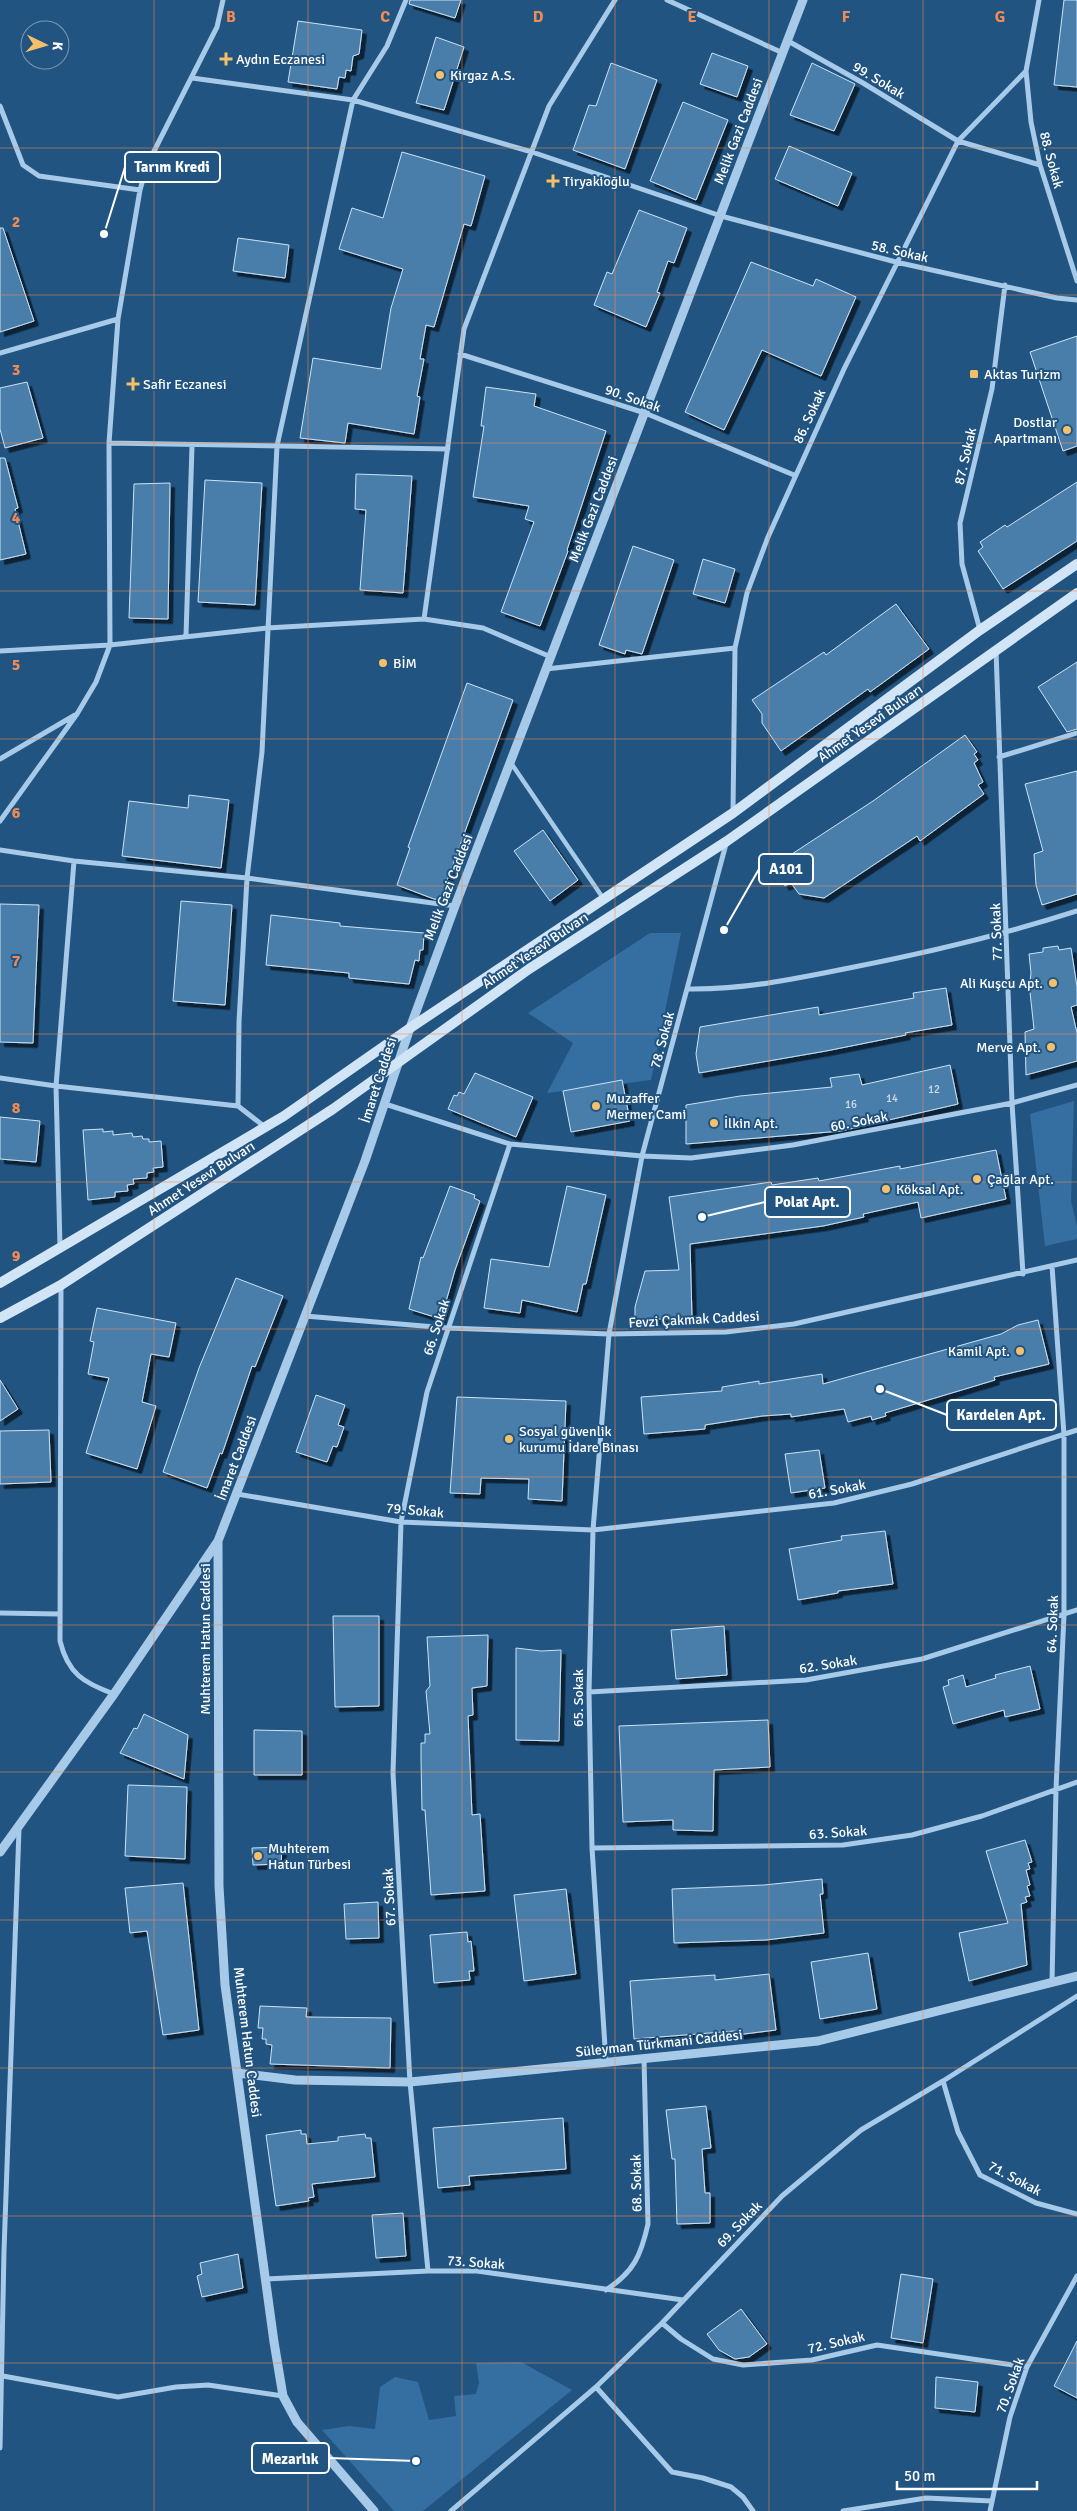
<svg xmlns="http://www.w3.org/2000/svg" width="1077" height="2511" font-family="Signika,sans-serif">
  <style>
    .green { fill: #356ea0 }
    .building { fill: #4a7eab; stroke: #cbe3f6; filter: url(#shadow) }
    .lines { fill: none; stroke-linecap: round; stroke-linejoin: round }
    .pedestrian { stroke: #a7cae8; stroke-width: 4.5 }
    .minor { stroke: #a7cae8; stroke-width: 5 }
    .tertiary { stroke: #a7cae8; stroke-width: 9 }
    .secondary { stroke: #d2e5f6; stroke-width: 10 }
    .grid { fill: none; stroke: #ef8b55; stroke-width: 1; stroke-opacity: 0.55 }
    .poi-dot { fill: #f5c069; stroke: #215481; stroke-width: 2 }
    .labels { text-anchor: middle; stroke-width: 4; stroke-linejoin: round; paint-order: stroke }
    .number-label { font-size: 11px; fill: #d2dfea }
    .poi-label { font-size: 14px; fill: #fff; stroke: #215481; text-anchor: start }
    .street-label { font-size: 14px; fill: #fff; stroke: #215481 }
    .grid-label { font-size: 16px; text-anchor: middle; font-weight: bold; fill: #ef8b55; stroke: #215481; stroke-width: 4; stroke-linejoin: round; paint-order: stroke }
    .leader { fill: none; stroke: #fff; stroke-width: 2 }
    .callout-dot { fill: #fff; stroke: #215481; stroke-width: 2 }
    .callout { fill: #215481; stroke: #fff; stroke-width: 2 }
    .callout-label { font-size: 15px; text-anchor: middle; font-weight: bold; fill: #fff }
  </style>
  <defs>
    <filter id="shadow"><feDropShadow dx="4.5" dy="4.5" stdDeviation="0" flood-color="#0009"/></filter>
  </defs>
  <rect width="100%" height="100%" fill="#215481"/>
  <!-- green -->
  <path class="green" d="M650,933H681L651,1080L547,1093L573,1043L528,1013Z
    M1074,1101L1071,1201L1077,1226V1239L1045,1246L1030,1114Z
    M521,2362L572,2390L423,2511H394L322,2430L349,2426L375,2429L380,2387L395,2377L418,2382L429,2420L456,2416L454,2396L476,2394L479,2383L476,2363Z"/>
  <!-- building -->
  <path class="building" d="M410,0H461L455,18L409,4Z
    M1064,0H1077V87L1054,85Z
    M298,21L362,30L359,54L353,56L351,71L346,70L345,78L339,77L337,89L288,82Z
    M436,37L464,47L444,110L416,103Z
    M712,53L748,66L737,97L700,84Z
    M611,63L657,80L625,169L573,150L589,105L596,106Z
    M812,63L855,84L834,131L790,115Z
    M683,102L728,120L696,200L650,181Z
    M789,146L852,173L838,206L775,179Z
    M402,152L485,176L471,226L464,224L434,327L426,325L420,359H424L417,396L420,397L414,434L348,423L345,443L300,438L313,358L381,369L391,308L403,269L339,249L352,208L383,218Z
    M639,210L687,228L674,263L668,261L657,292L660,293L646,327L594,305L607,272L612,274Z
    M0,228H3L34,321L0,332Z
    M238,238L289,245L285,278L233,271Z
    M751,262L813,286L816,279L856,297L821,376L762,350L724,430L685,412Z
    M1077,336V446L1063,451L1030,352Z
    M27,382L43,438L5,448L0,429V388Z
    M486,387L536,394L534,406L606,431L567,550L568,551L540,626L501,612L534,522L525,519L529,506L473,497L484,426H481Z
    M0,458H5L18,508L15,509L26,554L0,560Z
    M356,474L412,476L403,593L360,590L366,510L355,509Z
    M205,480L262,483L255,605L198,602Z
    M1077,482V541L1003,589L978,551L983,547L980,542L1005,525L1007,527Z
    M170,483L168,619L129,618L134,484Z
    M633,546L674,560L642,654L626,650L625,654L599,645Z
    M703,559L735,569L725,603L693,594Z
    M896,604L929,649L870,692L868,689L781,751L762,723V714L752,700L824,652L826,655Z
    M1077,662V729L1067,732L1038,687Z
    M467,683L513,700L440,900L434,899L397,885L410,848L408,847Z
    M965,735L977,752L974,754L978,760L974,763L983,782L978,785L984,794L920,841L917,836L824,898L799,894L791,883L785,886L772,867L873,801Z
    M1077,771V894L1042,905L1036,885L1034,854L1043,851L1025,784Z
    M189,795L229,800L221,868L122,856L129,801L188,808Z
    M543,830L578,880L550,901L514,851Z
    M181,901L232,905L225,1005L173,1001Z
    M0,904L39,905L33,1043L0,1042Z
    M271,915L340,923V926L424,933L423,950H420L419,961L415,960L409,984L349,978V973L266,965Z
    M1058,946L1059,950L1071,948L1077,987V1005L1071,1007L1077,1033V1061L1026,1075L1025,1032L1034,1029L1029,983L1030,982L1031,973L1029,954L1043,952V948Z
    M946,988L952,1025L905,1033L906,1035L826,1051L699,1073L696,1054L700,1027L818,1007L819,1015L914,998L913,993Z
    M950,1065L958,1104L841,1131L686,1144V1105L740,1096L832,1087L830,1078L859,1074L862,1085Z
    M475,1073L533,1097L516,1137L448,1109L454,1095L457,1096L459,1092L464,1094Z
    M622,1080L630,1121L571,1132L563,1091Z
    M0,1117L40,1121L36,1162L0,1159Z
    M103,1129V1132L113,1131V1135L132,1133L133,1137L142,1136L143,1139H149V1142L161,1141L163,1167L153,1168L154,1172L147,1173V1178L133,1179L134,1184L127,1185L128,1191L115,1192V1197L88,1200L83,1130Z
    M996,1150L1006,1199L921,1218L918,1202L863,1214L864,1217L823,1226L690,1244L692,1318L635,1320V1307L645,1271L679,1270L669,1197L771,1182L772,1185L818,1178L819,1181L900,1166V1169Z
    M450,1186L475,1195L474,1198L480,1201L455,1270L441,1319L409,1309L421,1257L423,1258Z
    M567,1186L606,1195L586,1284H583L577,1312L522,1300L520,1313L484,1308L491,1259L549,1267Z
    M236,1278L283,1296L255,1367L252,1366L222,1454L220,1453L207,1488L163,1472L199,1368Z
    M97,1308L176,1323L169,1357L151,1354L142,1402L156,1406L137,1469L86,1453L109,1378L88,1374L94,1342L90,1341Z
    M1038,1320L1049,1364L994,1377L995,1380L885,1413L886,1416L872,1420L871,1416L848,1422L844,1409L791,1417V1414L762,1416L705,1425V1429L644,1434L641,1397L722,1391V1387L759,1381V1384L822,1374L823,1384L1001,1334L1018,1325Z
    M0,1380L18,1409L0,1421Z
    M316,1395L345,1405L338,1425L344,1427L337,1447L333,1446L327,1462L296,1452Z
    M457,1397L566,1401L562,1501L528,1499L529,1479L481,1478L480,1494L450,1493Z
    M49,1430L51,1482L0,1484V1431Z
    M819,1450L825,1488L791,1493L785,1454Z
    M885,1531L893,1584L838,1591V1593L798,1600L789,1549L842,1540L841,1536Z
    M333,1616H379V1706L335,1707Z
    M724,1626L727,1675L676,1679L671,1630Z
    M488,1635L487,1686L472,1688L473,1715L468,1716L472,1815L480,1814L485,1891L431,1895L425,1810H422L421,1759V1743H425V1734H430L426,1691L430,1686L427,1637Z
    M516,1648L541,1651L561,1650L559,1741L516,1740Z
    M1030,1666L1040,1709L1005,1717L1004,1710L953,1724L943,1687L949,1685L948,1680L963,1675L966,1687L996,1678L995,1675Z
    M144,1714L188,1735L184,1779L120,1753L134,1728L137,1729Z
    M768,1720L770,1767L714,1770L713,1831L673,1830V1820L623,1822L619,1726Z
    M254,1730L302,1731V1775H254Z
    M128,1785L187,1787L185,1859L125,1856Z
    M1025,1840L1032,1862L1028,1863L1030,1869L1026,1870L1030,1885L1027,1886L1030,1896L1025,1897L1027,1902L1021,1904L1027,1965L969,1981L959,1933L1008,1923L986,1851Z
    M282,1847L281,1864L253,1865L252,1848Z
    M822,1879L823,1894H820L824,1933L766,1940L674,1943L672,1889L764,1885Z
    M183,1883L199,2030L163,2035L147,1931L130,1933L125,1888Z
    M566,1889L576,1974L524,1981L514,1895Z
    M378,1902L379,1938L346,1939L344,1904Z
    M467,1932L468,1942L471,1941L474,1971H469L470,1980L434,1983L430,1935Z
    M868,1953L877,2009L820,2019L811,1962Z
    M769,1974L776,2030L736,2035L735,2031L634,2039L630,1981L715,1975V1980Z
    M260,2006L307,2008L306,2017L391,2018L390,2068L270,2064L272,2045L266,2044V2039H262L263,2028H258Z
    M706,2106L711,2148L702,2149L705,2193H710V2223L677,2224L675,2159H672L666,2110Z
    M563,2118L566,2169L469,2176L470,2185L438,2188L433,2128Z
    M301,2130V2134H306L307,2144L338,2141V2137L365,2134L366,2138H371L375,2177L312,2184L314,2197L308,2198L309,2201L276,2206L266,2135Z
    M403,2213L406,2256L376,2258L372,2215Z
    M238,2254L243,2288L202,2297L197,2276L202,2274L200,2263Z
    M901,2274L933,2279L923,2343L891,2338Z
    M741,2309L767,2344L749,2357L735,2359L719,2350L707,2334Z
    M1077,2341V2398L1054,2386Z
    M936,2377L978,2382L975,2412L935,2408Z"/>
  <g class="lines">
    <!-- pedestrian -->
    <path class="pedestrian" d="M511,763L603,898"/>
    <!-- minor -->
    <path class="minor" d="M667,0L783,53
      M1039,0L1026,71L1031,122L1040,165L1077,281
      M788,41L863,83L958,141L1040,165
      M192,78L353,100L532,152L721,216L896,262L1057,298L1077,300
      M0,106L23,165L39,176L140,190
      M0,353L118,319
      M460,354L645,413L794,475
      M109,443L448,449
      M424,619L464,329L549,106L615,0
      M980,630L962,564L960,523L992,389L1005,285
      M186,636L192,446
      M996,650L1012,1103L1023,1274
      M0,651L110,645L267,628L424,619L483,628L551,657
      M546,669L735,648
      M999,757L1077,733
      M0,759L75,715
      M733,812L735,648L747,593L768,537L844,369L958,141L1026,71
      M0,821L77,714L96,682L110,645L109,443L118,319L140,190L147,165L217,27L223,0
      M0,850L74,861L247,878L455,906
      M687,989C742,990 795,979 849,968C926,953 1002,935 1077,911
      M0,1078L56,1086L238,1106L265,1127
      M385,1104L510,1144L642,1156L691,1158L793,1145L1012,1103L1077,1085
      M238,1106L239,1022L247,878L262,752L277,446L353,100L387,46L406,0
      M60,1247L56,1086L74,861
      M61,1285L60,1641C68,1674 84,1683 114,1694
      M305,1316L447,1328L609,1334L726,1332L794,1324L1077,1260
      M237,1494L401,1522L593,1530L834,1503L912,1484L1077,1430
      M0,1613L59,1614
      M589,1692L806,1680L922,1659L1077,1610
      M592,1848L843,1845L912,1835L982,1816L1077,1782
      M1052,1982L1056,1789L1064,1615V1435L1052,1266
      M606,2062L592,1848L589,1692L593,1530L609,1334L642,1156L726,844
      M943,2081L958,2132L980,2175L1036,2203L1077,2214
      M428,2271L410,2082L393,1773L401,1522L427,1392L510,1144
      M266,2279L428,2271H477L683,2300
      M606,2290C634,2272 641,2255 648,2224L644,2059
      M662,2323L681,2339L713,2359L743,2365L812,2360L877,2345L1027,2367
      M3,2376L118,2397L176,2387L208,2385L283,2396
      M596,2387L672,2472L703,2478L731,2487L743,2497L753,2511
      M0,2448L4,2251L19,1829
      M451,2511L596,2387L662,2323L782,2196L861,2130L943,2081L1077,1996
      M843,2511L926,2498L992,2501
      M990,2511L1010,2417L1027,2367L1077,2276"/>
    <!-- tertiary -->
    <path class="tertiary" d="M218,1541L219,1886L225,1985L274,2342L283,2396L297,2422L374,2511
      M0,1852L114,1694L218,1541L365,1161L410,1028L455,906L803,0
      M237,2073L295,2080L410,2082L818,2041L1077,1976"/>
    <!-- secondary -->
    <path class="secondary" d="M0,1283L284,1116L410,1028L733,813L980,630L1077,564
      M0,1318L61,1285L333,1109L529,969L727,841L1077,593"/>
  </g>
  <!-- grid -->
  <path class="grid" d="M154,0V2511M308,0V2511M462,0V2511M615,0V2511M769,0V2511M923,0V2511M0,148H1077M0,295H1077M0,443H1077M0,591H1077M0,739H1077M0,886H1077M0,1034H1077M0,1182H1077M0,1329H1077M0,1477H1077M0,1625H1077M0,1772H1077M0,1920H1077M0,2068H1077M0,2216H1077M0,2363H1077"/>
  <!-- markers -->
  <g class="poi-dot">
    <path d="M223.5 51.5h5v5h5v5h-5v5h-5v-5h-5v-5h5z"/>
    <circle cx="440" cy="75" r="5"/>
    <path d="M550.5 173.5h5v5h5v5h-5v5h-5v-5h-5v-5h5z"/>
    <rect x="969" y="369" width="10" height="10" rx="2.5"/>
    <path d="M130.5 376.5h5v5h5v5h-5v5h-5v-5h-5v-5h5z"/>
    <circle cx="1067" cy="430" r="5"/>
    <circle cx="383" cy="663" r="5"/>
    <circle cx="1053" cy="983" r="5"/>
    <circle cx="1051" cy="1047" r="5"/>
    <circle cx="596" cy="1106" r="5"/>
    <circle cx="714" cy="1123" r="5"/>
    <circle cx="977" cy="1179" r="5"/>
    <circle cx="886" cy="1189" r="5"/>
    <circle cx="1020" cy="1351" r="5"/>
    <circle cx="509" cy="1439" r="5"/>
    <circle cx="258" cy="1856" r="5"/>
  </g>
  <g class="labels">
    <!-- number labels -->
    <g class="number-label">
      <text x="934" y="1093">12</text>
      <text x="892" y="1102">14</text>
      <text x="851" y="1108">16</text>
    </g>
    <!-- poi labels -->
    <g class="poi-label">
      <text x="236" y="64">Aydın Eczanesi</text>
      <text x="450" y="80">Kirgaz A.S.</text>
      <text x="563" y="186">Tiryakioğlu</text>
      <text x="984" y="379">Aktas Turizm</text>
      <text x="143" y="389">Safir Eczanesi</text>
      <text x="1057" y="427" text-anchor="end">Dostlar<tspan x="1057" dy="16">Apartmanı</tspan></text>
      <text x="393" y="668">BİM</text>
      <text x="1043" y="988" text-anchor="end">Ali Kuşcu Apt.</text>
      <text x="1041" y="1052" text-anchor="end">Merve Apt.</text>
      <text x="606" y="1103">Muzaffer<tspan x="606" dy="16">Mermer Cami</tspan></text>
      <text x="724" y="1128">İlkin Apt.</text>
      <text x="987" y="1184">Çağlar Apt.</text>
      <text x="896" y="1194">Köksal Apt.</text>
      <text x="1010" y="1356" text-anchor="end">Kamil Apt.</text>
      <text x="519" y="1436">Sosyal güvenlik<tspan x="519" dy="16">kurumu İdare Binası</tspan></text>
      <text x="268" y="1853">Muhterem<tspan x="268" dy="16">Hatun Türbesi</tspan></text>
    </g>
    <!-- street labels -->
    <g class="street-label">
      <text transform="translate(879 80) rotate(31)" y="5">99. Sokak</text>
      <text transform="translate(738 131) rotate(-69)" y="5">Melik Gazi Caddesi</text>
      <text transform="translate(1052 160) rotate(75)" y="5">88. Sokak</text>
      <text transform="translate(900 251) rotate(13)" y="5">58. Sokak</text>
      <text transform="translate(633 398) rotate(19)" y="5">90. Sokak</text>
      <text transform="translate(809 416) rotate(-65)" y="5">86. Sokak</text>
      <text transform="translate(965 456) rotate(-77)" y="5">87. Sokak</text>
      <text transform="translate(593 509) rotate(-69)" y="5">Melik Gazi Caddesi</text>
      <text transform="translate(870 723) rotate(-35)" y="5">Ahmet Yesevi Bulvarı</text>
      <text transform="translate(448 887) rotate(-69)" y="5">Melik Gazi Caddesi</text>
      <text transform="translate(996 932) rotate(-92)" y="5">77. Sokak</text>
      <text transform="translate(535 950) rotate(-34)" y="5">Ahmet Yesevi Bulvarı</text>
      <text transform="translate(662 1040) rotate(-75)" y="5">78. Sokak</text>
      <text transform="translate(378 1080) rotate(-72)" y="5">İmaret Caddesi</text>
      <text transform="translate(859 1121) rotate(-11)" y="5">60. Sokak</text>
      <text transform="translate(201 1178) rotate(-33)" y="5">Ahmet Yesevi Bulvarı</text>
      <text transform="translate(694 1319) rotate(-3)" y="5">Fevzi Çakmak Caddesi</text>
      <text transform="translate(436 1327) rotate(-72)" y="5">66. Sokak</text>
      <text transform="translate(236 1458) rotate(-69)" y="5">İmaret Caddesi</text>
      <text transform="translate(837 1489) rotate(-10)" y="5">61. Sokak</text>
      <text transform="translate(415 1510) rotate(5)" y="5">79. Sokak</text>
      <text transform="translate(1052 1624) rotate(-88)" y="5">64. Sokak</text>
      <text transform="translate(205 1639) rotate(-90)" y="5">Muhterem Hatun Caddesi</text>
      <text transform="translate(828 1664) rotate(-9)" y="5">62. Sokak</text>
      <text transform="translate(578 1698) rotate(-90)" y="5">65. Sokak</text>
      <text transform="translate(838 1832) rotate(-4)" y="5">63. Sokak</text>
      <text transform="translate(389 1897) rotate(-93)" y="5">67. Sokak</text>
      <text transform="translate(248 2042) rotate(83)" y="5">Muhterem Hatun Caddesi</text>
      <text transform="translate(659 2043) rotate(-6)" y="5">Süleyman Türkmani Caddesi</text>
      <text transform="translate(1015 2178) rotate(28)" y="5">71. Sokak</text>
      <text transform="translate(636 2183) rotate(-91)" y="5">68. Sokak</text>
      <text transform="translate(739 2224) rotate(-46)" y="5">69. Sokak</text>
      <text transform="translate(476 2262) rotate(4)" y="5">73. Sokak</text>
      <text transform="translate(836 2342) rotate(-13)" y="5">72. Sokak</text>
      <text transform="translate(1010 2385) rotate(-70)" y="5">70. Sokak</text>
    </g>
  </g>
  <g class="grid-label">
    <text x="231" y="22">B</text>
    <text x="385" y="22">C</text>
    <text x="538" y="22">D</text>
    <text x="692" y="22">E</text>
    <text x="846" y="22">F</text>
    <text x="1000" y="22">G</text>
    <text x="16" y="227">2</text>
    <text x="16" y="375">3</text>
    <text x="16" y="523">4</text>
    <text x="16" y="670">5</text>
    <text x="16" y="818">6</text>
    <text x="16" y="966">7</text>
    <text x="16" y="1113">8</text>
    <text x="16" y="1261">9</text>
  </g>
  <!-- callouts -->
  <path class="leader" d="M104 234L125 167M724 930L759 869M702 1217L765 1202M880 1389L947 1415M416 2461L329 2458"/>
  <g class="callout-dot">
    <circle cx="104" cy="234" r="5"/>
    <circle cx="724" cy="930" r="5"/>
    <circle cx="702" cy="1217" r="5"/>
    <circle cx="880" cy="1389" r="5"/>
    <circle cx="416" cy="2461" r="5"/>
  </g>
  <g class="callout">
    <rect x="125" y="152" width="95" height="30" rx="5"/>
    <rect x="759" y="854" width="54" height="30" rx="5"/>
    <rect x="765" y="1187" width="85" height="30" rx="5"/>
    <rect x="947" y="1400" width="109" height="30" rx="5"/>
    <rect x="252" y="2443" width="77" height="30" rx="5"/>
  </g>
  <g class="callout-label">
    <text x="172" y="172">Tarım Kredi</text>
    <text x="786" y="874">A101</text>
    <text x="807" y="1207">Polat Apt.</text>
    <text x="1001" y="1420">Kardelen Apt.</text>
    <text x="290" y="2464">Mezarlık</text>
  </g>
  <!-- north arrow -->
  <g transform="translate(45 45) rotate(95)"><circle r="24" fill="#215481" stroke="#7a98b3"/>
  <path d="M0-4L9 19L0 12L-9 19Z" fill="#f5c069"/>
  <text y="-8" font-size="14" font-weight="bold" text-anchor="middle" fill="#ffffff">K</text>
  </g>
  <!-- scale -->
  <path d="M897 2481v8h140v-8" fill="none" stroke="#ffffff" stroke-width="2.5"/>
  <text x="904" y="2481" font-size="15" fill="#ffffff" stroke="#215481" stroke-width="4" paint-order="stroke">50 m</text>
</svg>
